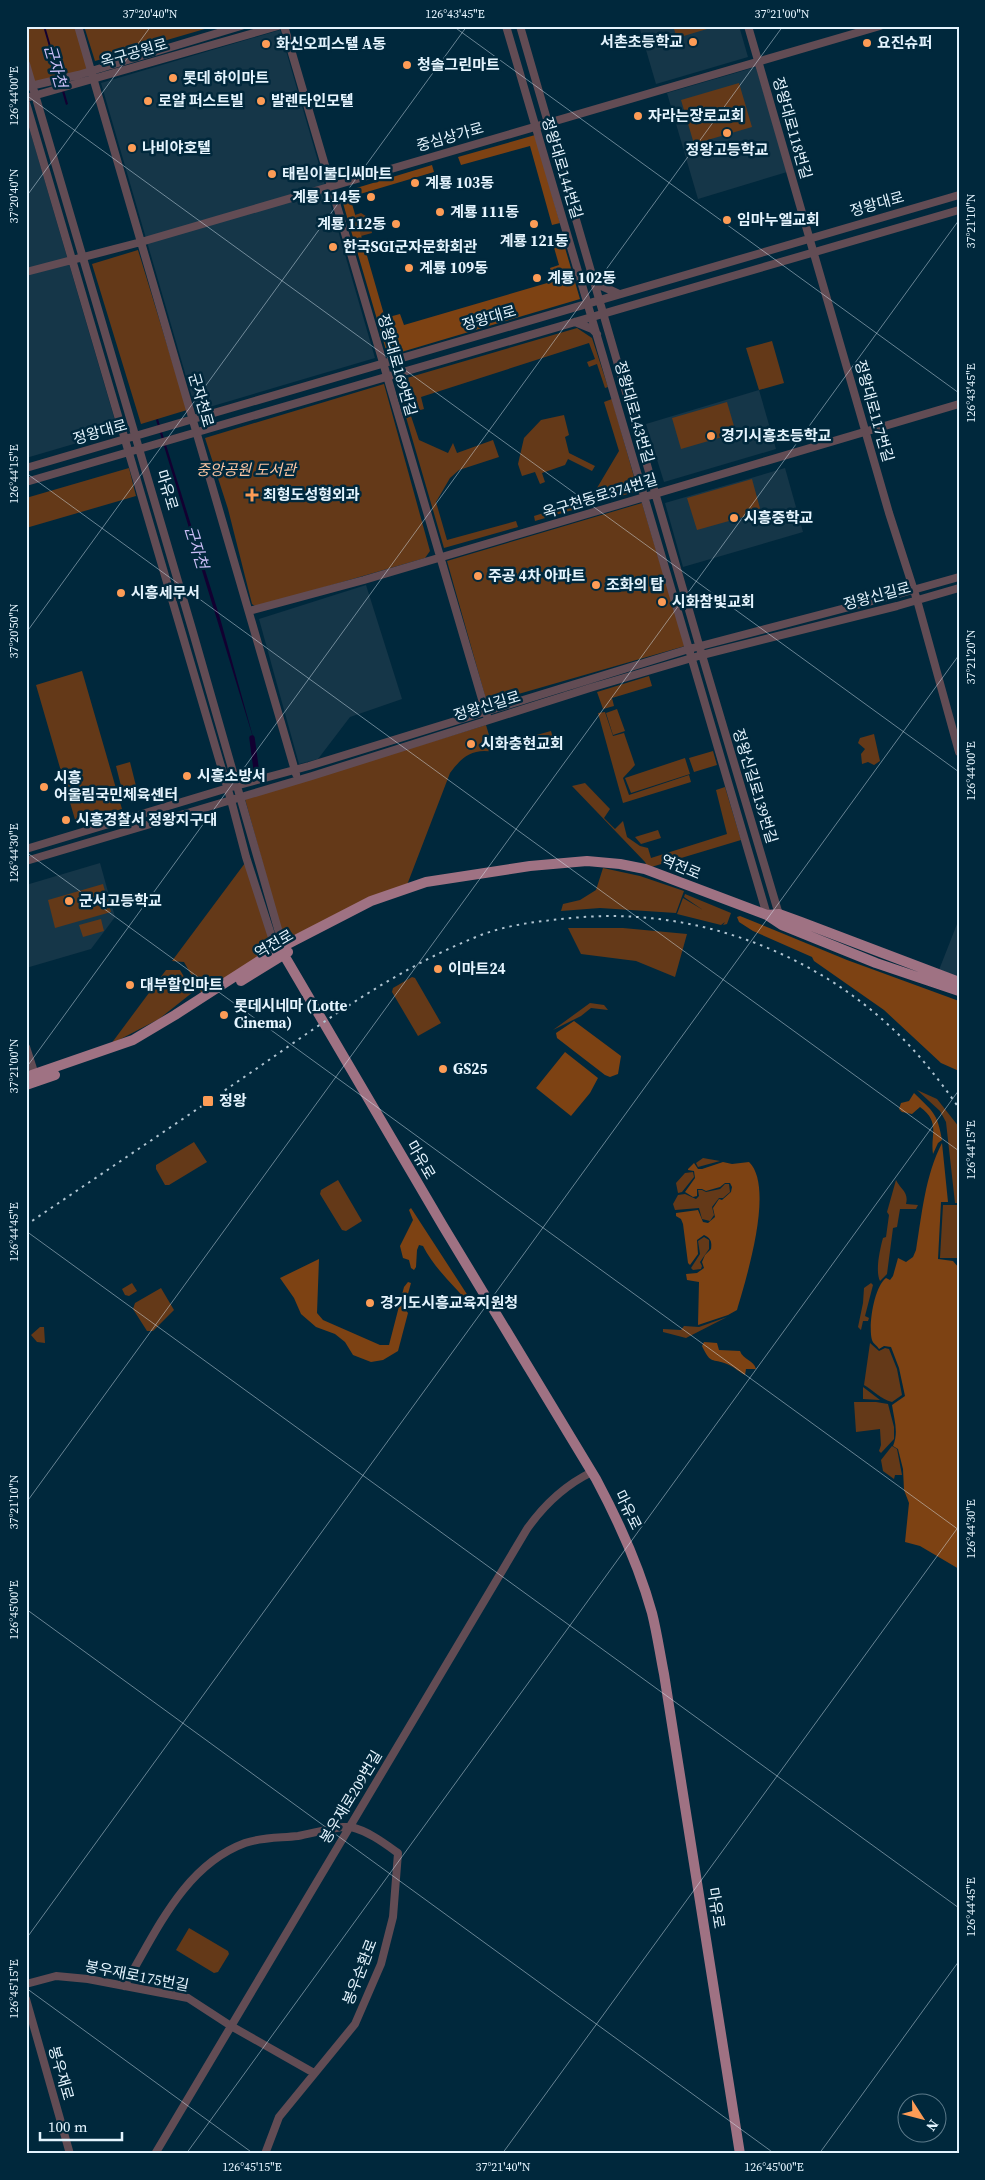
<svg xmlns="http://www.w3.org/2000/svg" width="985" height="2180" font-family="'Source Serif 4','Noto Sans KR',serif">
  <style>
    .built { fill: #153648 }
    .green { fill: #643918 }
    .forest { fill: #7d4213 }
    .water { fill: #120031 }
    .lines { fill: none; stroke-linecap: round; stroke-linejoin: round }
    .canal { stroke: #120031; stroke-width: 5.5 }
    .minor { stroke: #624c54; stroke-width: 8 }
    .major { stroke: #9f7283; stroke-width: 10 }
    .rail { stroke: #afc4d1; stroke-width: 2; stroke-dasharray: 2.5 5; stroke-linecap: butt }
    .ticks { fill: none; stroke: #e4f4fe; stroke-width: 1; stroke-opacity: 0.45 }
    .poi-dot { fill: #fd9c56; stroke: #00283c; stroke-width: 2 }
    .labels { text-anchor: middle; stroke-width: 5; stroke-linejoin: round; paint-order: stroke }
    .poi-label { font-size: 15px; font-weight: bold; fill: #e4f4fe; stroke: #00283c; text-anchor: start }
    .street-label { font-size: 15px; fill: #e4f4fe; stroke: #00283c }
    .park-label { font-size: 15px; font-style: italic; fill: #fcc6a3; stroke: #00283c }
    .water-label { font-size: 16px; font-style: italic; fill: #cbbff7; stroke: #00283c }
    .neatline { fill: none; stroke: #e4f4fe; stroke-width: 2 }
    .ticks-label { font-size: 12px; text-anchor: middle; fill: #e4f4fe }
  </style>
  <rect width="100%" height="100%" fill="#00283c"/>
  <!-- built -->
  <path class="built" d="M639,26H739L748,57L656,84Z
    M280,30L375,358L196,411L101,83Z
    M756,67L787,172L698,199L667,93Z
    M26,117L118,431L26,458Z
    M759,390L776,449L664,482L646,424Z
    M785,468L803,532L683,567L665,503Z
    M366,585L402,699L350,717L318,759L299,764L259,619Z
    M100,863L115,917L91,949L26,968V885Z
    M959,919V978L939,970Z"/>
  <!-- green -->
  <path class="green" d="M26,26H78L91,69L33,85L26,64Z
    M84,26H215L95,61Z
    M673,26H717L677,38Z
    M739,83L752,127L694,144L681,100Z
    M361,213L369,218L372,233L361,236L355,215Z
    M138,250L187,410L141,424L92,264Z
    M577,328L592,338L608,387L605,388L597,364L589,367L587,362L595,359L589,343L421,397L424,409L410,413L419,440L448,453L453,443L457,453L493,440L499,457L459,470L450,478L436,502L447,540L516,521L518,527L444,548L399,393L407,378Z
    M772,341L784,383L759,390L746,348Z
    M384,384L430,551L425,558L256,607L252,604L228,509L205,438Z
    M612,399L638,491L535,521L534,516L591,498L619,451L604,402Z
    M727,402L736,433L681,449L672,418Z
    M564,415L569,435L565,437L569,453L595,466L592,471L568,459L565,465L542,473L545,482L540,484L535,472L522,476L518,464L524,438L541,420Z
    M129,468L136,496L26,528V498Z
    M752,479L761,512L697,530L687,498Z
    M642,503L685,646L487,703L447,561Z
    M82,671L122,809L76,823L36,685Z
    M649,676L652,686L612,698L614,706L603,709L597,692Z
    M617,709L625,731L613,735L606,713Z
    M605,712L613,736L624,733L635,765L623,778L629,795L689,775L691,782L623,803L598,713Z
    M486,725L494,752C472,748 462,757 450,773L407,885L285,944L245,799Z
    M551,731L555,745L544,749L533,736Z
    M874,734L880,761L874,765L868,762L862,764L861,754L865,749L858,743L860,738Z
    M713,751L717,765L694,772L689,758Z
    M685,758L690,774L631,793L625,778Z
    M130,762L137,790L123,794L116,766Z
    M585,783L610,809L604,818L615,829L623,821L627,837L640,846L648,848L651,858L727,834L716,790L725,787L741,840L648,868L645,862L572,786Z
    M658,830L661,838L641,844L635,837Z
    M245,863L272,948L202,994L184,962L172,961Z
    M603,868L640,876L684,891L676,913L600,908L561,911L563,904L580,900L596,890Z
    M103,884L111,912L55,928L48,900Z
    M685,894L731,913L727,924L723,925L725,922L721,925L677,914L683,898L703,910L684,897Z
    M101,919L104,931L83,937L79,925Z
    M568,928H623L687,934L675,977L636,961L581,954Z
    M166,970H180L193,992L159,1019L111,1044Z
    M412,977L415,978L441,1023L418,1036L392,992L393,988Z
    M590,1003L604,1005L608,1010L591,1008L581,1016L553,1030Z
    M917,1090L937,1099L959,1127V1203H955L946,1122L940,1111Z
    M194,1142L207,1162L169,1185H165L156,1169V1165Z
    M703,1158L720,1161L698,1167L696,1163Z
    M693,1172L694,1177L682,1192L678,1193L676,1183L685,1173Z
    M338,1180L362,1221L346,1231L342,1230L320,1194L321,1190Z
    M896,1180C901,1190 909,1192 906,1204L918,1205L916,1209H900L897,1227L893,1228L887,1274L880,1281C875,1271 880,1249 883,1238L886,1237L889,1215L887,1212Z
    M725,1184H729L730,1192L723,1198H719L712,1207L714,1215L710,1221L702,1219L699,1208L675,1210L673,1204L678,1195L685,1194L696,1199L699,1196L698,1190H702L706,1192L720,1189Z
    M943,1205H959V1258H940Z
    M704,1237L709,1240V1249L700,1262L702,1266L701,1269L693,1270L691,1268L700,1254L698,1241Z
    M132,1283L137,1291L129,1296L125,1295L122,1289Z
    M871,1283L873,1285L865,1316L869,1318L868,1321H863L861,1330L858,1327L863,1303L864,1288Z
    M161,1288L174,1310L153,1331H147L133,1309L135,1303Z
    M727,1317L686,1338L663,1332V1329L681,1330L684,1326L699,1327Z
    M40,1327H44L45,1343L37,1342L31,1335Z
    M870,1343L879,1351L885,1348L889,1349L897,1369L902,1395L892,1402C881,1399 874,1391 864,1385Z
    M863,1387L880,1400L863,1399Z
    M854,1402H876L888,1404L894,1427V1439L881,1453L879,1451L881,1445L880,1429L856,1432Z
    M892,1446L897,1449L902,1475H895L894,1479L883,1471L881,1460Z
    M189,1928L228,1951L229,1954L218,1972L214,1973L176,1950Z"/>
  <!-- forest -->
  <path class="forest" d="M535,135L560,223L552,225L530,146L461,165L458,157Z
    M432,165L434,172L350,197L385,318L400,314L404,325L554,281L550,268L559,265L553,244L563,241L580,299L398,353L386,350L340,193Z
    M740,916L847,960L959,1001V1071L941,1063L884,1010L814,961L812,957L753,931L739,922L737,917Z
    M574,1021L621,1056L618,1074L610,1077L605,1075L557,1038L556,1033Z
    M565,1052L598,1078L590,1093L571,1116L536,1088Z
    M914,1093C933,1112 937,1112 942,1140L938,1143L933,1154C930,1135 941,1122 920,1107L912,1114L902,1112L899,1109L901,1103L909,1101Z
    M942,1143L948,1202H941L938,1259L953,1261L959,1268V1569L920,1546L905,1542L909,1503L904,1490L903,1469L898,1449L893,1446C899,1432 894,1419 892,1405L905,1396L899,1368L891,1347L884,1346L879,1349C877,1345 873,1344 872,1340C868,1326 874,1287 886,1278L890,1280L893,1276L898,1258L906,1262L913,1257L916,1250C922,1214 925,1176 942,1143Z
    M723,1162L732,1164L749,1162C775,1187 746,1279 737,1310L728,1315L698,1325L699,1282L687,1280L686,1274L697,1273L704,1268L702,1262L705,1255L711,1249C712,1242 711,1238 704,1235L697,1240L698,1254L690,1265L688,1263L683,1224L681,1219L676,1216V1213L698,1210L703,1222L708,1223L715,1217L713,1208L719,1199L722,1200L731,1192L732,1187L730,1183H725L720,1187L706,1191L702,1189H697V1196L693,1197L685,1192L695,1178L694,1171L688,1170V1169L694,1163L698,1169H702Z
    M411,1208L472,1302V1306C455,1287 434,1268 423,1246L419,1245L417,1250L416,1267L414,1270L411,1268L409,1260L403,1258L400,1246L413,1220L409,1210Z
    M319,1259L317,1313L323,1320L380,1345H389L404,1287L408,1282L411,1283L404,1308L408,1313L398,1351L383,1360L371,1362L353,1355L345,1342L335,1334L316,1327L301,1314L294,1298L280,1278Z
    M704,1342L717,1343L719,1350L740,1351C743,1360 754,1360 756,1369H746L745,1375C739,1372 733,1366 727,1364C712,1358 711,1365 702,1346Z"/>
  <!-- water -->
  <path class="water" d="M43,26H45L68,104L66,105Z
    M158,419L220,618L255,744L156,420Z"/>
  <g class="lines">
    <!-- canal -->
    <path class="canal" d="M252,738L256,768"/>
    <!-- minor -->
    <path class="minor" d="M78,26L296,774
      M284,26L487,716
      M506,26L767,915
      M520,26L702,655L780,918
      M748,26L889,513L917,600L959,752
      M26,64L192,629L284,950
      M26,87L78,75L241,26
      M26,98L278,26
      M26,103L231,800L246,857L276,950L280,953
      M26,272L141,242L880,26
      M595,283L619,294
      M575,322L592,329L597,334
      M26,468L959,195
      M26,482L959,210
      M249,611L364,580L959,404
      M26,849L228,788L309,766L689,649L895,595L959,577
      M26,861L312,776L590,688L702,655L897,606L959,588
      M26,1047L36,1078
      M26,1984L56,1976L88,1979L188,1998L231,2026L314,2073
      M124,1986C156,1933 183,1866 245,1843C262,1837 281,1838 298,1836C311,1834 341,1825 351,1827C368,1831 384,1843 398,1853L393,1917L381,1964L355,2024L279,2117L265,2154
      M26,1999L70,2154
      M155,2154L527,1529C544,1505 565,1485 592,1472"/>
    <!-- major -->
    <path class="major" d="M767,915L779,914L801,922L959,982
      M284,955L443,1226L596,1479C619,1522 639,1566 652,1613C657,1633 660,1654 664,1674L740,2154
      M241,981L288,952
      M26,1077L133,1040L175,1015L276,950L371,901L426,882L530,866L587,861L620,864L645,869L767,915L782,925L876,963L959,991
      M26,1085L55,1075"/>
    <!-- rail -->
    <path class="rail" d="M26,1225C103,1173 180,1121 256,1069C328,1019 399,967 481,935C510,924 541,921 572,918C690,906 811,950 896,1032C920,1055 940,1081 959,1108"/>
  </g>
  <!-- ticks -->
  <path class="ticks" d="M453,26L959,393M26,95L959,772M26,197L151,26M26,473L959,1151M26,633L467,26M26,852L959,1530M26,1068L783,26M26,1231L959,1908M26,1503L959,220M26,1609L775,2154M26,1939L959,655M26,1988L254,2154M186,2154L959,1090M502,2154L959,1526M819,2154L959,1961"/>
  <!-- markers -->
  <g class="poi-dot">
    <circle cx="693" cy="42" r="5"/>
    <circle cx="867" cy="43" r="5"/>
    <circle cx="266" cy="44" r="5"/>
    <circle cx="407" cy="65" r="5"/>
    <circle cx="173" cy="78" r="5"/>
    <circle cx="148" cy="101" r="5"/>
    <circle cx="261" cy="101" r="5"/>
    <circle cx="638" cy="116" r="5"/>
    <circle cx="727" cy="133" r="5"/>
    <circle cx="132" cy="148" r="5"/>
    <circle cx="272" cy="174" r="5"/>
    <circle cx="415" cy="183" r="5"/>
    <circle cx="371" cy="197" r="5"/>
    <circle cx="440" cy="212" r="5"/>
    <circle cx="727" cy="220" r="5"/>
    <circle cx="396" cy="224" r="5"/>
    <circle cx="534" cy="224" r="5"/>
    <circle cx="333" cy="247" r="5"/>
    <circle cx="409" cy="268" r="5"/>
    <circle cx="537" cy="278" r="5"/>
    <circle cx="711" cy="436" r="5"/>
    <path d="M249.5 487.5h5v5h5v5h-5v5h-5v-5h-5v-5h5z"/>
    <circle cx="734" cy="518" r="5"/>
    <circle cx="478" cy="576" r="5"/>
    <circle cx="596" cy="585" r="5"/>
    <circle cx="121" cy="593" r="5"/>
    <circle cx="662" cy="602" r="5"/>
    <circle cx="471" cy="744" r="5"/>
    <circle cx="187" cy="776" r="5"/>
    <circle cx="44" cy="787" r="5"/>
    <circle cx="66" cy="820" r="5"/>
    <circle cx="69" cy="901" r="5"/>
    <circle cx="438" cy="969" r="5"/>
    <circle cx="130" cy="985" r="5"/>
    <circle cx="224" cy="1015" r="5"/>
    <circle cx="443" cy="1069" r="5"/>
    <rect x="202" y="1095" width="12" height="12" rx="2.5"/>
    <circle cx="370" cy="1303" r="5"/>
  </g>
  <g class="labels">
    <!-- poi labels -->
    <g class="poi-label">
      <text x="683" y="47" text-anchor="end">서촌초등학교</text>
      <text x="877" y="48">요진슈퍼</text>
      <text x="276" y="49">화신오피스텔 A동</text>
      <text x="417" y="70">청솔그린마트</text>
      <text x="183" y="83">롯데 하이마트</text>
      <text x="158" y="106">로얄 퍼스트빌</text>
      <text x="271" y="106">발렌타인모텔</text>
      <text x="648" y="121">자라는장로교회</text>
      <text x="142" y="153">나비야호텔</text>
      <text x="727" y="155" text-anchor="middle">정왕고등학교</text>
      <text x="282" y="179">태림이불디씨마트</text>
      <text x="425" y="188">계룡 103동</text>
      <text x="361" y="202" text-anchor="end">계룡 114동</text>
      <text x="450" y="217">계룡 111동</text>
      <text x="737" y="225">임마누엘교회</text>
      <text x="386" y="229" text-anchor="end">계룡 112동</text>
      <text x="534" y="246" text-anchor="middle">계룡 121동</text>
      <text x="343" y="252">한국SGI군자문화회관</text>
      <text x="419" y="273">계룡 109동</text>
      <text x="547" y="283">계룡 102동</text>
      <text x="721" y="441">경기시흥초등학교</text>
      <text x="263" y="500">최형도성형외과</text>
      <text x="744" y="523">시흥중학교</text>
      <text x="488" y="581">주공 4차 아파트</text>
      <text x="606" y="590">조화의 탑</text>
      <text x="131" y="598">시흥세무서</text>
      <text x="672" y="607">시화참빛교회</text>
      <text x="481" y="749">시화충현교회</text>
      <text x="197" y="781">시흥소방서</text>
      <text x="54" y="783">시흥<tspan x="54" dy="17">어울림국민체육센터</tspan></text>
      <text x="76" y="825">시흥경찰서 정왕지구대</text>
      <text x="79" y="906">군서고등학교</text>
      <text x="448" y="974">이마트24</text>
      <text x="140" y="990">대부할인마트</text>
      <text x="234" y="1011">롯데시네마 (Lotte<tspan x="234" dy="17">Cinema)</tspan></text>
      <text x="453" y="1074">GS25</text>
      <text x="219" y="1106">정왕</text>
      <text x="380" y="1308">경기도시흥교육지원청</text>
    </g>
    <!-- street labels -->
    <g class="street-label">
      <text transform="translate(134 53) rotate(-16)" y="5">옥구공원로</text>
      <text transform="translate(792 128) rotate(74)" y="5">정왕대로118번길</text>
      <text transform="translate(450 137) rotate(-16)" y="5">중심상가로</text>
      <text transform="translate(562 168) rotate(73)" y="5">정왕대로144번길</text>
      <text transform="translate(877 204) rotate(-16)" y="5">정왕대로</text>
      <text transform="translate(489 318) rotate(-16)" y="5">정왕대로</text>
      <text transform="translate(397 365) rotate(74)" y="5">정왕대로169번길</text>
      <text transform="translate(201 400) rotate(74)" y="5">군자천로</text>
      <text transform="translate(874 411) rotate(74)" y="5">정왕대로117번길</text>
      <text transform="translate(634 412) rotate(74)" y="5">정왕대로143번길</text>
      <text transform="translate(100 432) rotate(-16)" y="5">정왕대로</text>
      <text transform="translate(167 490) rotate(73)" y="5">마유로</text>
      <text transform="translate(600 496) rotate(-17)" y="5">옥구천동로374번길</text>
      <text transform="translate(877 596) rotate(-15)" y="5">정왕신길로</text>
      <text transform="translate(487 706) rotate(-17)" y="5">정왕신길로</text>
      <text transform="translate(755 786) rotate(73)" y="5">정왕신길로139번길</text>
      <text transform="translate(681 867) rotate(22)" y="5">역전로</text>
      <text transform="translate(274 944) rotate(-30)" y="5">역전로</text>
      <text transform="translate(421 1160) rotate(60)" y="5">마유로</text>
      <text transform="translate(628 1510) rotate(64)" y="5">마유로</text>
      <text transform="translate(351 1797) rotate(-59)" y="5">봉우재로209번길</text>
      <text transform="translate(716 1908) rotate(81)" y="5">마유로</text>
      <text transform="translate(360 1972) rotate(-69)" y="5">봉우순환로</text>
      <text transform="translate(137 1976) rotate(11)" y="5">봉우재로175번길</text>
      <text transform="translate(61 2073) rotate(74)" y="5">봉우재로</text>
    </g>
    <!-- park labels -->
    <g class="park-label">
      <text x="246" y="475">중앙공원 도서관</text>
    </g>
    <!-- water labels -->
    <g class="water-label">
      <text transform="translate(56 66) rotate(74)" y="6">군자천</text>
      <text transform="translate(197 547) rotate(73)" y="6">군자천</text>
    </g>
  </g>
  <!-- border -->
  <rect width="985" height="2180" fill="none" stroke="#00283c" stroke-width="55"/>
  <!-- north arrow -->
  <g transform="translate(922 2118) rotate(126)"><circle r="24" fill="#00283c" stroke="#5b7a8a"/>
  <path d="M0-4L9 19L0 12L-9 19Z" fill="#fd9c56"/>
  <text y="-8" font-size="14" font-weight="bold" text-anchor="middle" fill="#e4f4fe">N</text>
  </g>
  <!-- scale -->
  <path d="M40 2132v8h82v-8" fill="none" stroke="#e4f4fe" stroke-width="2.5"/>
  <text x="48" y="2132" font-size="15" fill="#e4f4fe" stroke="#00283c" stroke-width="4" paint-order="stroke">100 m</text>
  <rect x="28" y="28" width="930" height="2124" class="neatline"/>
  <g class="ticks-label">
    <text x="150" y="18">37°20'40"N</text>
    <text x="455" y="18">126°43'45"E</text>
    <text x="782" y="18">37°21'00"N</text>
    <text transform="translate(14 96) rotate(-90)" y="4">126°44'00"E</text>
    <text transform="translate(14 196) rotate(-90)" y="4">37°20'40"N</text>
    <text transform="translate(971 221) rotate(-90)" y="4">37°21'10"N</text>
    <text transform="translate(971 393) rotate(-90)" y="4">126°43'45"E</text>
    <text transform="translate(14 474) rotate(-90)" y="4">126°44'15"E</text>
    <text transform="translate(14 631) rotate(-90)" y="4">37°20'50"N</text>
    <text transform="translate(971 657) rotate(-90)" y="4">37°21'20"N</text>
    <text transform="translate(971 771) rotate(-90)" y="4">126°44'00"E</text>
    <text transform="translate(14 853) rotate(-90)" y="4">126°44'30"E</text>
    <text transform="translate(14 1066) rotate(-90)" y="4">37°21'00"N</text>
    <text transform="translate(971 1150) rotate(-90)" y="4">126°44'15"E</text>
    <text transform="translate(14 1232) rotate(-90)" y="4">126°44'45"E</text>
    <text transform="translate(14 1502) rotate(-90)" y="4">37°21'10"N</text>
    <text transform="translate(971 1529) rotate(-90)" y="4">126°44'30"E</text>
    <text transform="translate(14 1610) rotate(-90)" y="4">126°45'00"E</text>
    <text transform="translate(971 1907) rotate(-90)" y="4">126°44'45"E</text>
    <text transform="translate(14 1989) rotate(-90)" y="4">126°45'15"E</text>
    <text x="252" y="2171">126°45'15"E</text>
    <text x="503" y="2171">37°21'40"N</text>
    <text x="774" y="2171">126°45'00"E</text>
  </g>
</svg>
